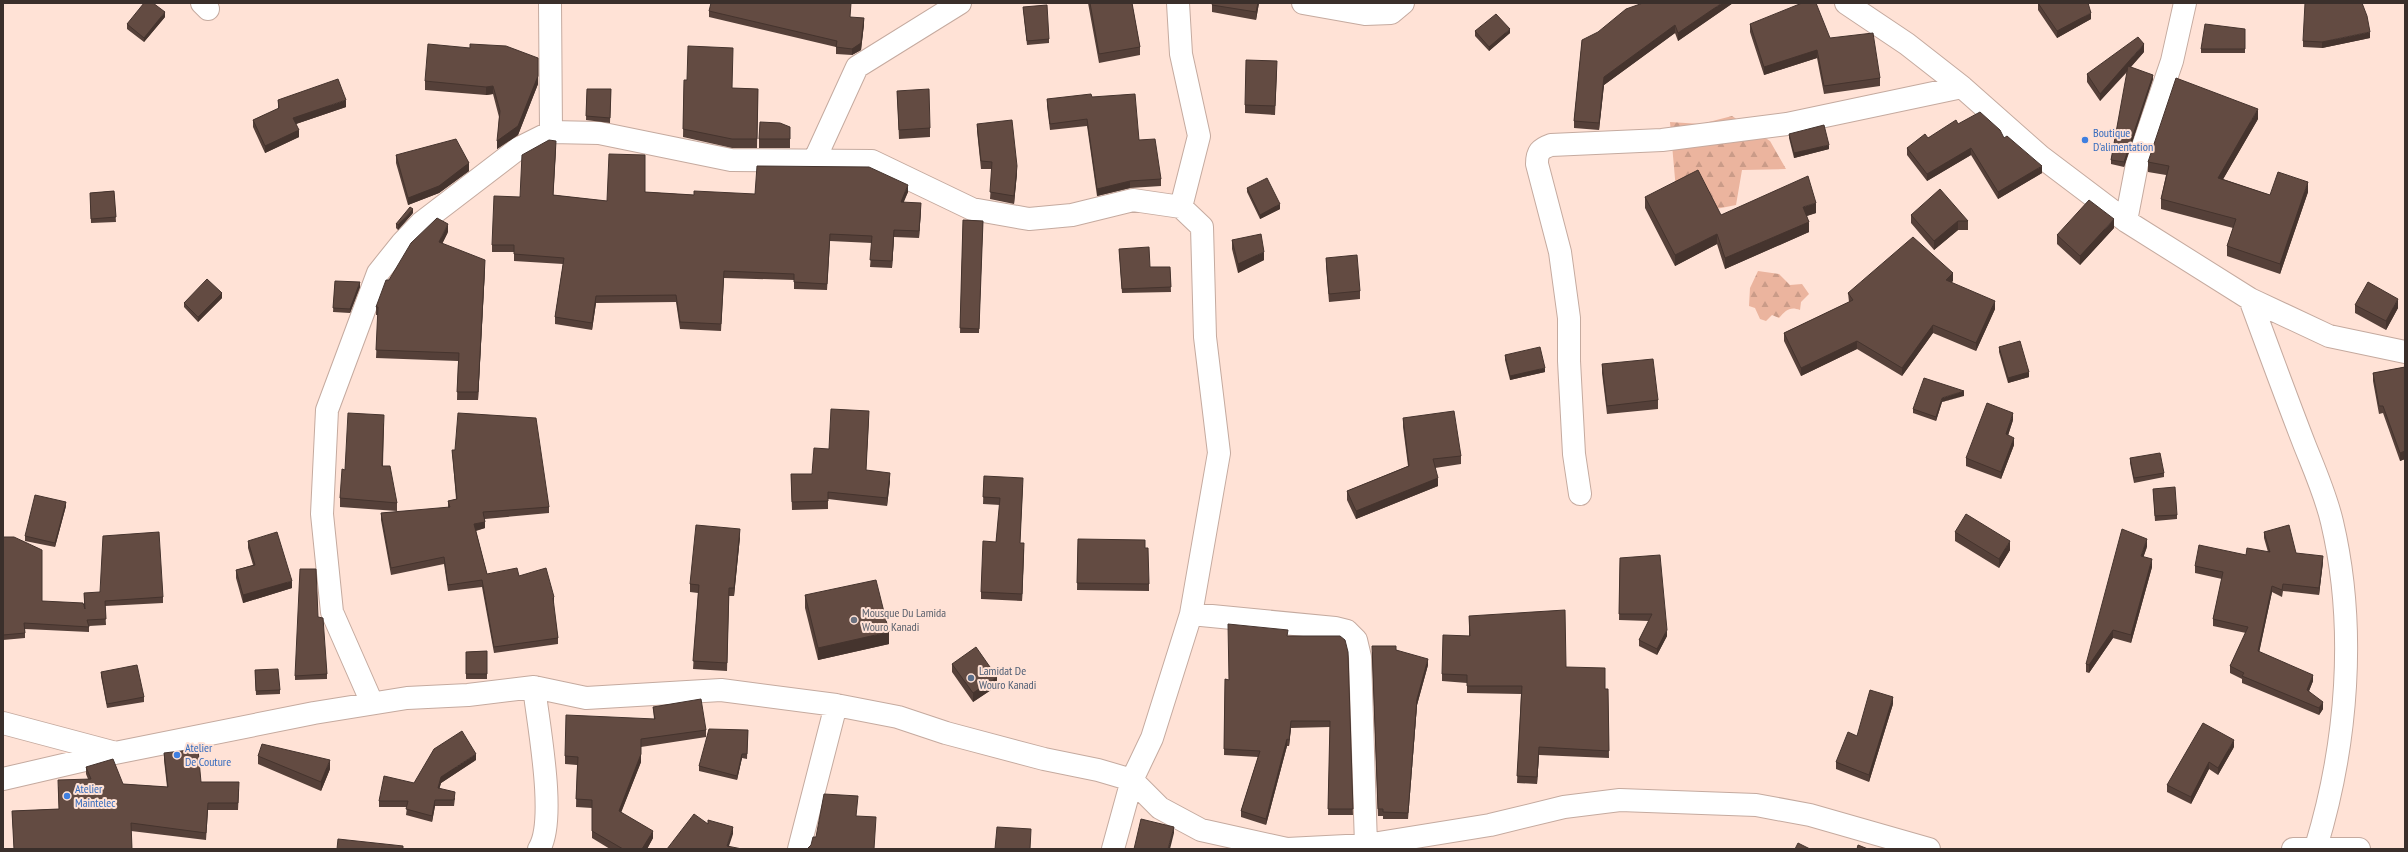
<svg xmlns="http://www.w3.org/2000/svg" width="2408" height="852" font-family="'PT Sans Narrow',sans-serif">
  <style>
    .forest { fill: url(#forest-firs) }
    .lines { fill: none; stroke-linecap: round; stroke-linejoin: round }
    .street-casing { stroke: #c5aa9f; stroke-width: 24 }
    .street { stroke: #fff; stroke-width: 22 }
    .wall { fill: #554039 }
    .shaded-wall { fill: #45342e }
    .building { fill: #634b42; stroke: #45342e }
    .shop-dot { fill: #3f7fe0; stroke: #ffe2d6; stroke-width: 1.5 }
    .worship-dot { fill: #6b7280; stroke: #ffe2d6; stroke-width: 1.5 }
    .service-dot { fill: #5c6f8a; stroke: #ffe2d6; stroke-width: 1.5 }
    .labels { text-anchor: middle; stroke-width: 4; stroke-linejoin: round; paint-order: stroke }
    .shop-label { font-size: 12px; fill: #366cbe; stroke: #ffe2d6; text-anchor: start }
    .worship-label { font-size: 12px; fill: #5b616d; stroke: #ffe2d6; text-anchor: start }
    .service-label { font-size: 12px; fill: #4e5e75; stroke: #ffe2d6; text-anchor: start }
  </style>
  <defs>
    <pattern id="forest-firs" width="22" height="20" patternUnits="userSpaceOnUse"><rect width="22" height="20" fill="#ebb49e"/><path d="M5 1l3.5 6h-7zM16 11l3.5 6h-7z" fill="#ca9b88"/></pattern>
  </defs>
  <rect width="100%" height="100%" fill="#ffe2d6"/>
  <!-- forest -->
  <path class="forest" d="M1732,116L1770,141L1786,169L1742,170L1736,205L1706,211L1676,190L1670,122L1701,124Z
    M1758,271L1779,274L1790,285L1802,284L1809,294L1801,302L1800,310C1790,306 1786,310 1779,318L1772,315L1766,321L1760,319L1755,308L1749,306L1750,288Z"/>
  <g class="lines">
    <!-- street casing -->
    <g class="street-casing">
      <path id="street" d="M202,3L208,9
        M550,3L551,132
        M1303,3L1365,14L1391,13L1403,3
        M1846,3L1907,44L1962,87L2040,156L2126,221L2250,299L2329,336L2405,352
        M814,161L857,67L960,3
        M2126,221L2137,164L2172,61L2185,3
        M2250,299C2268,348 2286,397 2305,446C2315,471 2326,496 2332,522C2357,628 2347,745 2316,847
        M1580,494L1574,454L1569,361V318L1560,252L1537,164C1537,152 1540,149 1551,145L1662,140L1787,124L1962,87
        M1191,614L1335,628L1347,631L1356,640L1360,657L1366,845
        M534,687C538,723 557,820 539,849
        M372,703L332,612L322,514L327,410L378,273L402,243L421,223L519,148L551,132L599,133L731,160L872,161L972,209L1029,219L1072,215L1133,200L1181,207
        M3,723L112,752
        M3,779L115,753L314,713L407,698L468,695L534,687L586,698L721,690L836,705L898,717L946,733L1044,759L1098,770L1132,780L1160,808L1201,830L1287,849L1366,845L1490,825L1564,807L1620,800L1756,805L1810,815L1929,849
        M799,849L836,705
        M1113,849L1132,780L1152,738L1191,614L1219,453L1205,337L1202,227L1181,207L1199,136L1181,54L1178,3
        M2293,849H2359"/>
    </g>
    <!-- street -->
    <use href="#street" class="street"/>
  </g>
  <!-- wall -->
  <path class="wall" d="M1088,3H1132L1140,47V55L1099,63Z
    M1259,3L1256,20L1212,12V5Z
    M1733,3L1678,41L1675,33L1604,85L1599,130L1574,128V121L1582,40Z
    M2038,3L2091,19L2057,38L2038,10Z
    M1023,7L1049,39V43L1027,45Z
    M709,11L851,17L864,24L861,50L852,55L836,54V47L709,17Z
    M165,17L144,42L127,29V24Z
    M1750,24L1830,38L1880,78V86L1824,94L1817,58L1764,75L1750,32Z
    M2245,29V53H2201V49Z
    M1475,31L1510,33L1489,51L1475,36Z
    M2370,38L2322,48L2303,47V41Z
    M2144,52L2131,67L2153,79L2124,167L2111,164V160L2128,71L2100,101L2087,82V74Z
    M1277,70L1275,115L1245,113V105Z
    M684,80L732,88L758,89L757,148H732L683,137Z
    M425,81L538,84L518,135L497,149L499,117L493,94L486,95L425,90Z
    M587,89H611L610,123L586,120Z
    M897,91L930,128V137L899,139Z
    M1092,97L1161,179V186L1130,188L1097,196L1087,126L1050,130L1047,106V99Z
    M278,100L346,107L296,124L299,137L265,153L253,127V120L278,109Z
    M2258,119L2223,179L2270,195L2308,192L2280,274L2227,256V246L2233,228L2161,209V199L2166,175L2148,172V162Z
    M977,124L1017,173L1014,204L990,199L992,169H981L977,131Z
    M1958,124L2004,138L2042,173L1998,199L1971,155L1927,181L1907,155V148Z
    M790,127V148H759V139Z
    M1789,134L1829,149L1794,158L1789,138Z
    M556,147L553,195L607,201L645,192L694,195L908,192L903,202L921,210L919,238L894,237L892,268L870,267L872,243L830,241L827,290L794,289V280L724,278L721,331L680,329L676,302L596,303L592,330L555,324V317L563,264L514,261V252H492V245L520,197Z
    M396,155L469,171L439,193L408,205L396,163Z
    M1247,188L1280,209L1260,219L1247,192Z
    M114,191L116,222L91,223L90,193Z
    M1645,197L1721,215L1816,213L1807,216L1809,232L1725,269L1717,244L1675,266L1645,208Z
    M413,213L398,230L396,228V224Z
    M1911,215L1968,221V230H1958L1934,250L1911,223Z
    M963,220L983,221L979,333H960Z
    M2114,228L2080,265L2057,244V235Z
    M448,232L442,244L485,268L478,400H457L458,361L376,358L378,315H376V307L389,280Z
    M1232,240L1264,260L1238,273L1232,249Z
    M1119,249L1150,267H1170L1171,292L1122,293Z
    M1326,258L1360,291V299L1329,302L1326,266Z
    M335,281L360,287L350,313L333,312Z
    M1953,281L1951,282L1995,309L1976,351L1933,333L1902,376L1857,349L1801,376L1784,341V333L1849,302L1848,293Z
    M222,298L198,322L184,307V303Z
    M2355,305L2398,308L2386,330L2355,313Z
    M1999,347L2029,377L2008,383L1999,352Z
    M1505,355L1545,372L1510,380L1505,360Z
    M1602,364L1658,400V409L1607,414L1602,373Z
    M2405,367V459L2400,461L2383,413L2379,414L2373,381V373Z
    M1964,396L1942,402L1936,421L1913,413V409Z
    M869,418L866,470L890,481L887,506L828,499V509L792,510L791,474H812L829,449Z
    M1403,418L1461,456V464L1435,468L1438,486L1356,519L1347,500V491L1408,466L1403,427Z
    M2013,420L2008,435L2014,445L2001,479L1966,466V458Z
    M384,423L383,466L397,503V511L340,507V498L345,470Z
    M452,450L549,507V513L485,519V528L476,531L487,574L519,576L554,604H553L558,638V644L494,653L482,587L448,591L444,564L391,575L381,520V513L448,508V501L456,499Z
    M2130,458L2164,473V477L2134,483L2130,463Z
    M984,476L1023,485L1020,543L1024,550L1022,601L981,599V592L996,542L1000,505L983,504Z
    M2153,489L2177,515V519L2155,521Z
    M66,506L55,547L25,541V536Z
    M1955,532L2010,550L1999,568L1955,541Z
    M2264,532L2296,553L2323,562L2319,595L2283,591L2282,597L2272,592L2259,652L2313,681L2309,691L2323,709L2319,715L2242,683V679L2230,673V666L2246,633L2213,626V619L2222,579L2195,573V566L2246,555L2268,552L2264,538Z
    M3,537L42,601L84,607V593L163,597V603L105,606L106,625L89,626V632L25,629V638L3,640Z
    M740,537L734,596H729L727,671L693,669L698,593L690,592V584Z
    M1078,539L1145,548L1149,584V591L1077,590Z
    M248,541L292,588L243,603L236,578V570L253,565L248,548Z
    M2147,547L2143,557L2152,567L2131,643L2113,638L2089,673L2086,672V664Z
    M1620,558L1667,636L1657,655L1639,646V640L1649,621L1619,620Z
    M805,595L889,644L818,660L805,608Z
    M1469,616L1566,667L1605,689H1608L1609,758L1539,755L1537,784L1517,783L1521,694L1467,693V683L1442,681V674L1469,636Z
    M318,617L327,674V679L295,680V676Z
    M1288,636L1348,652L1353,815H1328L1330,727L1291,728L1289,746H1287L1266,825L1241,817V811L1258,757L1224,755L1225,679L1229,680Z
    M1396,650L1428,665L1417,705L1408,819H1383V816H1378L1372,652Z
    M487,651V679H466V652Z
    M952,664L997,686L973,702L952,672Z
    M255,670L280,690V694L256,695Z
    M101,672L144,697V702L107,708L101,676Z
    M1893,704L1869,782L1836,769V762L1857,736Z
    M653,707L706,730V737L641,747V762L621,812L653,838L647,849H610L592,838V808L576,807L577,765L565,764V756L654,719Z
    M748,730L747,759L742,758L737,780L699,771V766Z
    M2234,747L2218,775L2209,769L2191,804L2167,792V785Z
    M164,753L201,782L239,789L238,810H208L206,840L131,831L132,849H14L12,811L59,809L58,787L88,779L86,774V767L123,784L167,787L164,760Z
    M258,756L330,769L321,791L258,764Z
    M476,760L441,783L439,789L455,798L454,806H435L432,822L406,815L407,807H379V801L414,783Z"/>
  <!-- shaded-wall -->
  <path class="shaded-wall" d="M1258,3H1259L1256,20V12Z
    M1722,3H1733L1678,41V33Z
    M165,12V17L144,42V38Z
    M2091,13V19L2057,38V31Z
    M864,18V24L861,50L852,55V49Z
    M1675,25V33L1604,85L1599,130V123L1604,77Z
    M1510,29V33L1489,51V47Z
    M2370,32V38L2322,48V42Z
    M2144,44V52L2100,101V94Z
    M1817,50V58L1764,75V67Z
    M2153,75V79L2124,167V162Z
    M538,76V84L518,135L497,149V141Z
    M493,86V94L486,95V87Z
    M346,100V107L293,125V118Z
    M2258,109V119L2218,188V178Z
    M299,130V137L265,153V146Z
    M556,141V147L553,202V195Z
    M1829,145V149L1794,158V153Z
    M1971,148V155L1927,181V174Z
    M469,163V171L439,193L408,205V198Z
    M1017,166V173L1014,204V196Z
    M2042,166V173L1998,199V192Z
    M1130,181V188L1097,196V189Z
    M2308,182V192L2280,274V264Z
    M908,185V192L901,209V202Z
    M921,203V210L919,238V231Z
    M1816,203V213L1803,217V207Z
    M1280,204V209L1260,219V215Z
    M413,209V213L398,230V225Z
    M2114,219V228L2080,265V256Z
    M1958,221V230L1934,250V241Z
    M1809,222V232L1725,269V258Z
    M448,224V232L439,250V242Z
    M894,230V237L892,268V261Z
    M1717,234V244L1675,266V255Z
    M1264,252V260L1238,273V264Z
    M485,260V268L478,400V392Z
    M1953,273V281L1946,288V280Z
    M360,282V287L350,313V309Z
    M222,293V298L198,322V317Z
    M596,296V303L592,330V323Z
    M2398,299V308L2386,330V321Z
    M1995,301V309L1976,351V343Z
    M1933,325V333L1902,376V368Z
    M1857,341V349L1801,376V368Z
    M4,342V350L3,352V344Z
    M1545,368V372L1510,380V376Z
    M2029,372V377L2008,383V378Z
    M1964,391V396L1942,402L1936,421V417L1942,398Z
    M2013,413V420L2006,442V434Z
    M2014,438V445L2001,479V472Z
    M2405,451V459L2400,461V453Z
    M890,473V481L887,506V498Z
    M1438,478V486L1356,519V511Z
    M66,502V506L55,547V543Z
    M485,522V528L474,531V524Z
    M740,529V537L734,596V588Z
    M2147,539V547L2141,564V556Z
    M2010,541V550L1999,568V559Z
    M1024,543V550L1022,601V594Z
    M2323,556V562L2319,595V588Z
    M2152,559V567L2131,643V635Z
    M292,581V588L243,603V595Z
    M2272,586V592L2258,658V651Z
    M554,597V604H553V598Z
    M1667,630V636L1657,655V649Z
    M2113,630V638L2089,673V665Z
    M889,632V644L818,660V648Z
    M1428,659V665L1417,705L1408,819L1417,699Z
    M2313,675V681L2307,696V690Z
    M997,677V686L973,702V693Z
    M1893,697V704L1869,782V775Z
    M2323,702V709L2319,715V708Z
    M1291,721V728L1289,746V740Z
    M1287,739V746L1266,825V819Z
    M2234,740V747L2218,775V768Z
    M1539,747V755L1537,784V777Z
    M476,754V760L441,783L438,794V788L441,777Z
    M641,754V762L619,818V811Z
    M742,754V758L737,780V776Z
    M330,760V769L321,791V782Z
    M2209,762V769L2191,804V797Z
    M435,800V806L432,822V816Z
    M733,827V834L728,849L727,846Z
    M1174,827V833L1170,849H1168Z
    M653,831V838L647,849H642Z"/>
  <!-- building -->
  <path class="building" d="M144,3H153L165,12L144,38L127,24Z
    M711,3H851L850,17L864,18L861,43L852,49L836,47L837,41L709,11Z
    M1090,3H1132L1140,47L1099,54Z
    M1213,3H1258L1256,12L1212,5Z
    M1643,3H1722L1678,33L1675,25L1604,77L1599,123L1574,121L1582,40L1598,32L1626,9Z
    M1802,3H1816L1830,38L1873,33L1880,78L1824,86L1817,50L1764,67L1750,24Z
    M2038,3H2088L2091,13L2057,31Z
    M2305,3H2362L2367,16L2370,32L2322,42L2303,41Z
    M1047,5L1049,39L1027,41L1023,7Z
    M1496,14L1510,29L1489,47L1475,31Z
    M2205,24L2245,29V49H2201Z
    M2138,37L2144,44L2100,94L2087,74Z
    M428,44L470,48V44L506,46L538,58V76L518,126L497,141L500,111L493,86L486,87L425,81Z
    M688,46L733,48L732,88L758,89L757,139H732L683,129L684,80H687Z
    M1246,60L1277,61L1275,106L1245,105Z
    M2128,66L2153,75L2124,162L2111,160Z
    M2176,78L2258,109L2218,178L2270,195L2278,172L2308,182L2280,264L2227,246L2236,219L2161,199L2169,166L2148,162Z
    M338,79L346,100L293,118L299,130L265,146L253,120L279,108L278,100Z
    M587,89H611L610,118L586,116Z
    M929,89L930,128L899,130L897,91Z
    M1091,94L1092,97L1135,94L1139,140L1155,139L1161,179L1130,181L1097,189L1087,119L1050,124L1047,99Z
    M1980,112L2000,130L2004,138L2007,136L2042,166L1998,192L1971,148L1927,174L1907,148L1925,134L1928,138L1956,120L1958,124Z
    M1012,120L1017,166L1014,196L990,192L992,162L981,161L977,124Z
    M760,122L780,123L790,127V139H759Z
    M1824,125L1829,145L1794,153L1789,134Z
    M456,139L469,163L439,186L408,198L396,155Z
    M549,140L556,141L553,195L607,201L609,154L645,155V192L694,195V191L755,194L757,166L869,167L908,185L901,202L921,203L919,231L894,230L892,261L870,260L872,236L830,234L827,284L794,282V274L724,271L721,324L680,322L676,295L596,296L592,323L555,317L564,258L514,254V245H492L494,196L520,197L522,155Z
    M1698,170L1721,215L1808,176L1816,203L1803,207L1809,222L1725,258L1717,234L1675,255L1645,197Z
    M1267,178L1280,204L1260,215L1247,188Z
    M1940,189L1968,221H1958L1934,241L1911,215Z
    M114,191L116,217L91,219L90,193Z
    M2089,200L2114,219L2080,256L2057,235Z
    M410,207L413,209L398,225L396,224Z
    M437,218L448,224L439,242L485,260L478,392H457L459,353L376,350L378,307H376L386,280H389L411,243Z
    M963,220L983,221L979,329L960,328Z
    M1261,234L1264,252L1238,264L1232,240Z
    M1913,237L1953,273L1946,280L1995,301L1976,343L1933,325L1902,368L1857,341L1801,368L1784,333L1853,300L1848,293Z
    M1149,247L1150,267H1170L1171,287L1122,289L1119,249Z
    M1357,255L1360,291L1329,294L1326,258Z
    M207,279L222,293L198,317L184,303Z
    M335,281L360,282L350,309L333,308Z
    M2368,282L2398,299L2386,321L2355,305Z
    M2020,341L2029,372L2008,378L1999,347Z
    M1540,347L1545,368L1510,376L1505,355Z
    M1653,359L1658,400L1607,406L1602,364Z
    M2405,367V451L2400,453L2383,406H2379L2373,373Z
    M1924,378L1964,391L1942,398L1936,417L1913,409Z
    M1987,403L2013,413L2006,434L2014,438L2001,472L1966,458Z
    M831,409L869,411L866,470L890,473L887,498L828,492V501L792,502L791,474H812L814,448L829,449Z
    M1454,411L1461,456L1433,459L1438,478L1356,511L1347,491L1409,466L1403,418Z
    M348,413L384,415L382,466H390L397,503L340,498L342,469L345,470Z
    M458,413L536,418L549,507L483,512L485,522L474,524L487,574L517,568L519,576L546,568L554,597L553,598L558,638L494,647L482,580L448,585L444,557L391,568L381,513L450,507L448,501L457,499L452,450H455Z
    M2160,453L2164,473L2134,478L2130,458Z
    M984,476L1023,478L1020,543H1024L1022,594L981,592L983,541L996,542L1000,498L983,497Z
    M2175,487L2177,515L2155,516L2153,489Z
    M35,495L66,502L55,543L25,536Z
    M1966,514L2010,541L1999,559L1955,532Z
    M696,525L740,529L734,588H729L727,663L693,661L699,585L690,584Z
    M2289,525L2296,553L2323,556L2319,588L2283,584L2282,590L2272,586L2258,651L2313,675L2307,690L2323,702L2319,708L2242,676L2244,673L2230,666L2248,627L2213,619L2223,572L2195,566L2199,545L2246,555L2247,548L2270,552L2264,532Z
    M2122,529L2147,539L2141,556L2152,559L2131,635L2113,630L2089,665L2086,664Z
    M159,532L163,597L105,601L106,619L87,620L89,627L24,623L25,633L3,635V537H14L42,550V601L83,603L85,609L84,593L100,592L103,536Z
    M277,532L292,581L243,595L236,570L255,565L248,541Z
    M1078,539L1145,540V548H1148L1149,584L1077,583Z
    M1660,555L1667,630L1657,649L1639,640L1652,614H1619L1620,558Z
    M300,569H316L318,617L323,618L327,674L295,676Z
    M876,580L889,632L818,648L805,595Z
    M1565,610L1566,667L1605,668V689H1608L1609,751L1539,747L1537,777L1517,776L1522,686H1467V675L1442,674L1443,635L1470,636L1469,616Z
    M1228,624L1288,630L1287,636H1340L1345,640L1348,652L1353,809H1328L1330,721H1291L1289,740L1287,739L1266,819L1241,811L1260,751L1224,749L1225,679L1229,680Z
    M1372,646H1396V650L1428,659L1417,699L1408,813L1383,812V809H1378Z
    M976,647L997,677L973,693L952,664Z
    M487,651V674H466V652Z
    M137,665L144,697L107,704L101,672Z
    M278,669L280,690L256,691L255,670Z
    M1870,690L1893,697L1869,775L1836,762L1848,732L1857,736Z
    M701,699L706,730L641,739V754L619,811L653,831L642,849H623L592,831V800L576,799L578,757L565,756L566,715L655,719L653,707Z
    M2203,723L2234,740L2218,768L2209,762L2191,797L2167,785Z
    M709,729L748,730L747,754H742L737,776L699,766Z
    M462,731L476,754L441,777L438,788L455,792L454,800H435L432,816L406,809L408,801H379L384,776L414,783L434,749Z
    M262,744L330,760L321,782L258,756Z
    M198,749L201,782H239L238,803H208L206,833L131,823L132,849H14L12,811L59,809L58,780L91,779L86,767L113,759L123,784L168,787L164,753Z
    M824,794L858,796L856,816L876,817L874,849H807L811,845L813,837H816Z
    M694,814L708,824V820L733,827L727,846L742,849H667Z
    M1141,819L1174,827L1168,849H1134Z
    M997,827L1031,829L1030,849H995Z
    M338,839L403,846V849H337Z
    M1798,843L1810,849H1795Z
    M1858,845L1868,849H1857Z"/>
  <!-- markers -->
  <g class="shop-dot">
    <circle cx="2085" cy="140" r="4"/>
    <circle cx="177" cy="755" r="4"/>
    <circle cx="67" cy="796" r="4"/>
  </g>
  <circle class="worship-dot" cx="854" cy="620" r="4"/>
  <circle class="service-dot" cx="971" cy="678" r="4"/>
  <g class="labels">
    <!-- shop labels -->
    <g class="shop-label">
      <text x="2093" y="137">Boutique<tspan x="2093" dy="14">D'alimentation</tspan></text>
      <text x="185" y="752">Atelier<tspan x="185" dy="14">De Couture</tspan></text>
      <text x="75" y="793">Atelier<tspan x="75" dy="14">Maintelec</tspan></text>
    </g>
    <!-- worship labels -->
    <g class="worship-label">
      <text x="862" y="617">Mousque Du Lamida<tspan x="862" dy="14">Wouro Kanadi</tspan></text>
    </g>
    <!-- service labels -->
    <g class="service-label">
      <text x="979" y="675">Lamidat De<tspan x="979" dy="14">Wouro Kanadi</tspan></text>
    </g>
  </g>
  <!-- border -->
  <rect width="2408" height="852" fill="none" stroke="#3a2f2b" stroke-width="8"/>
</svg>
